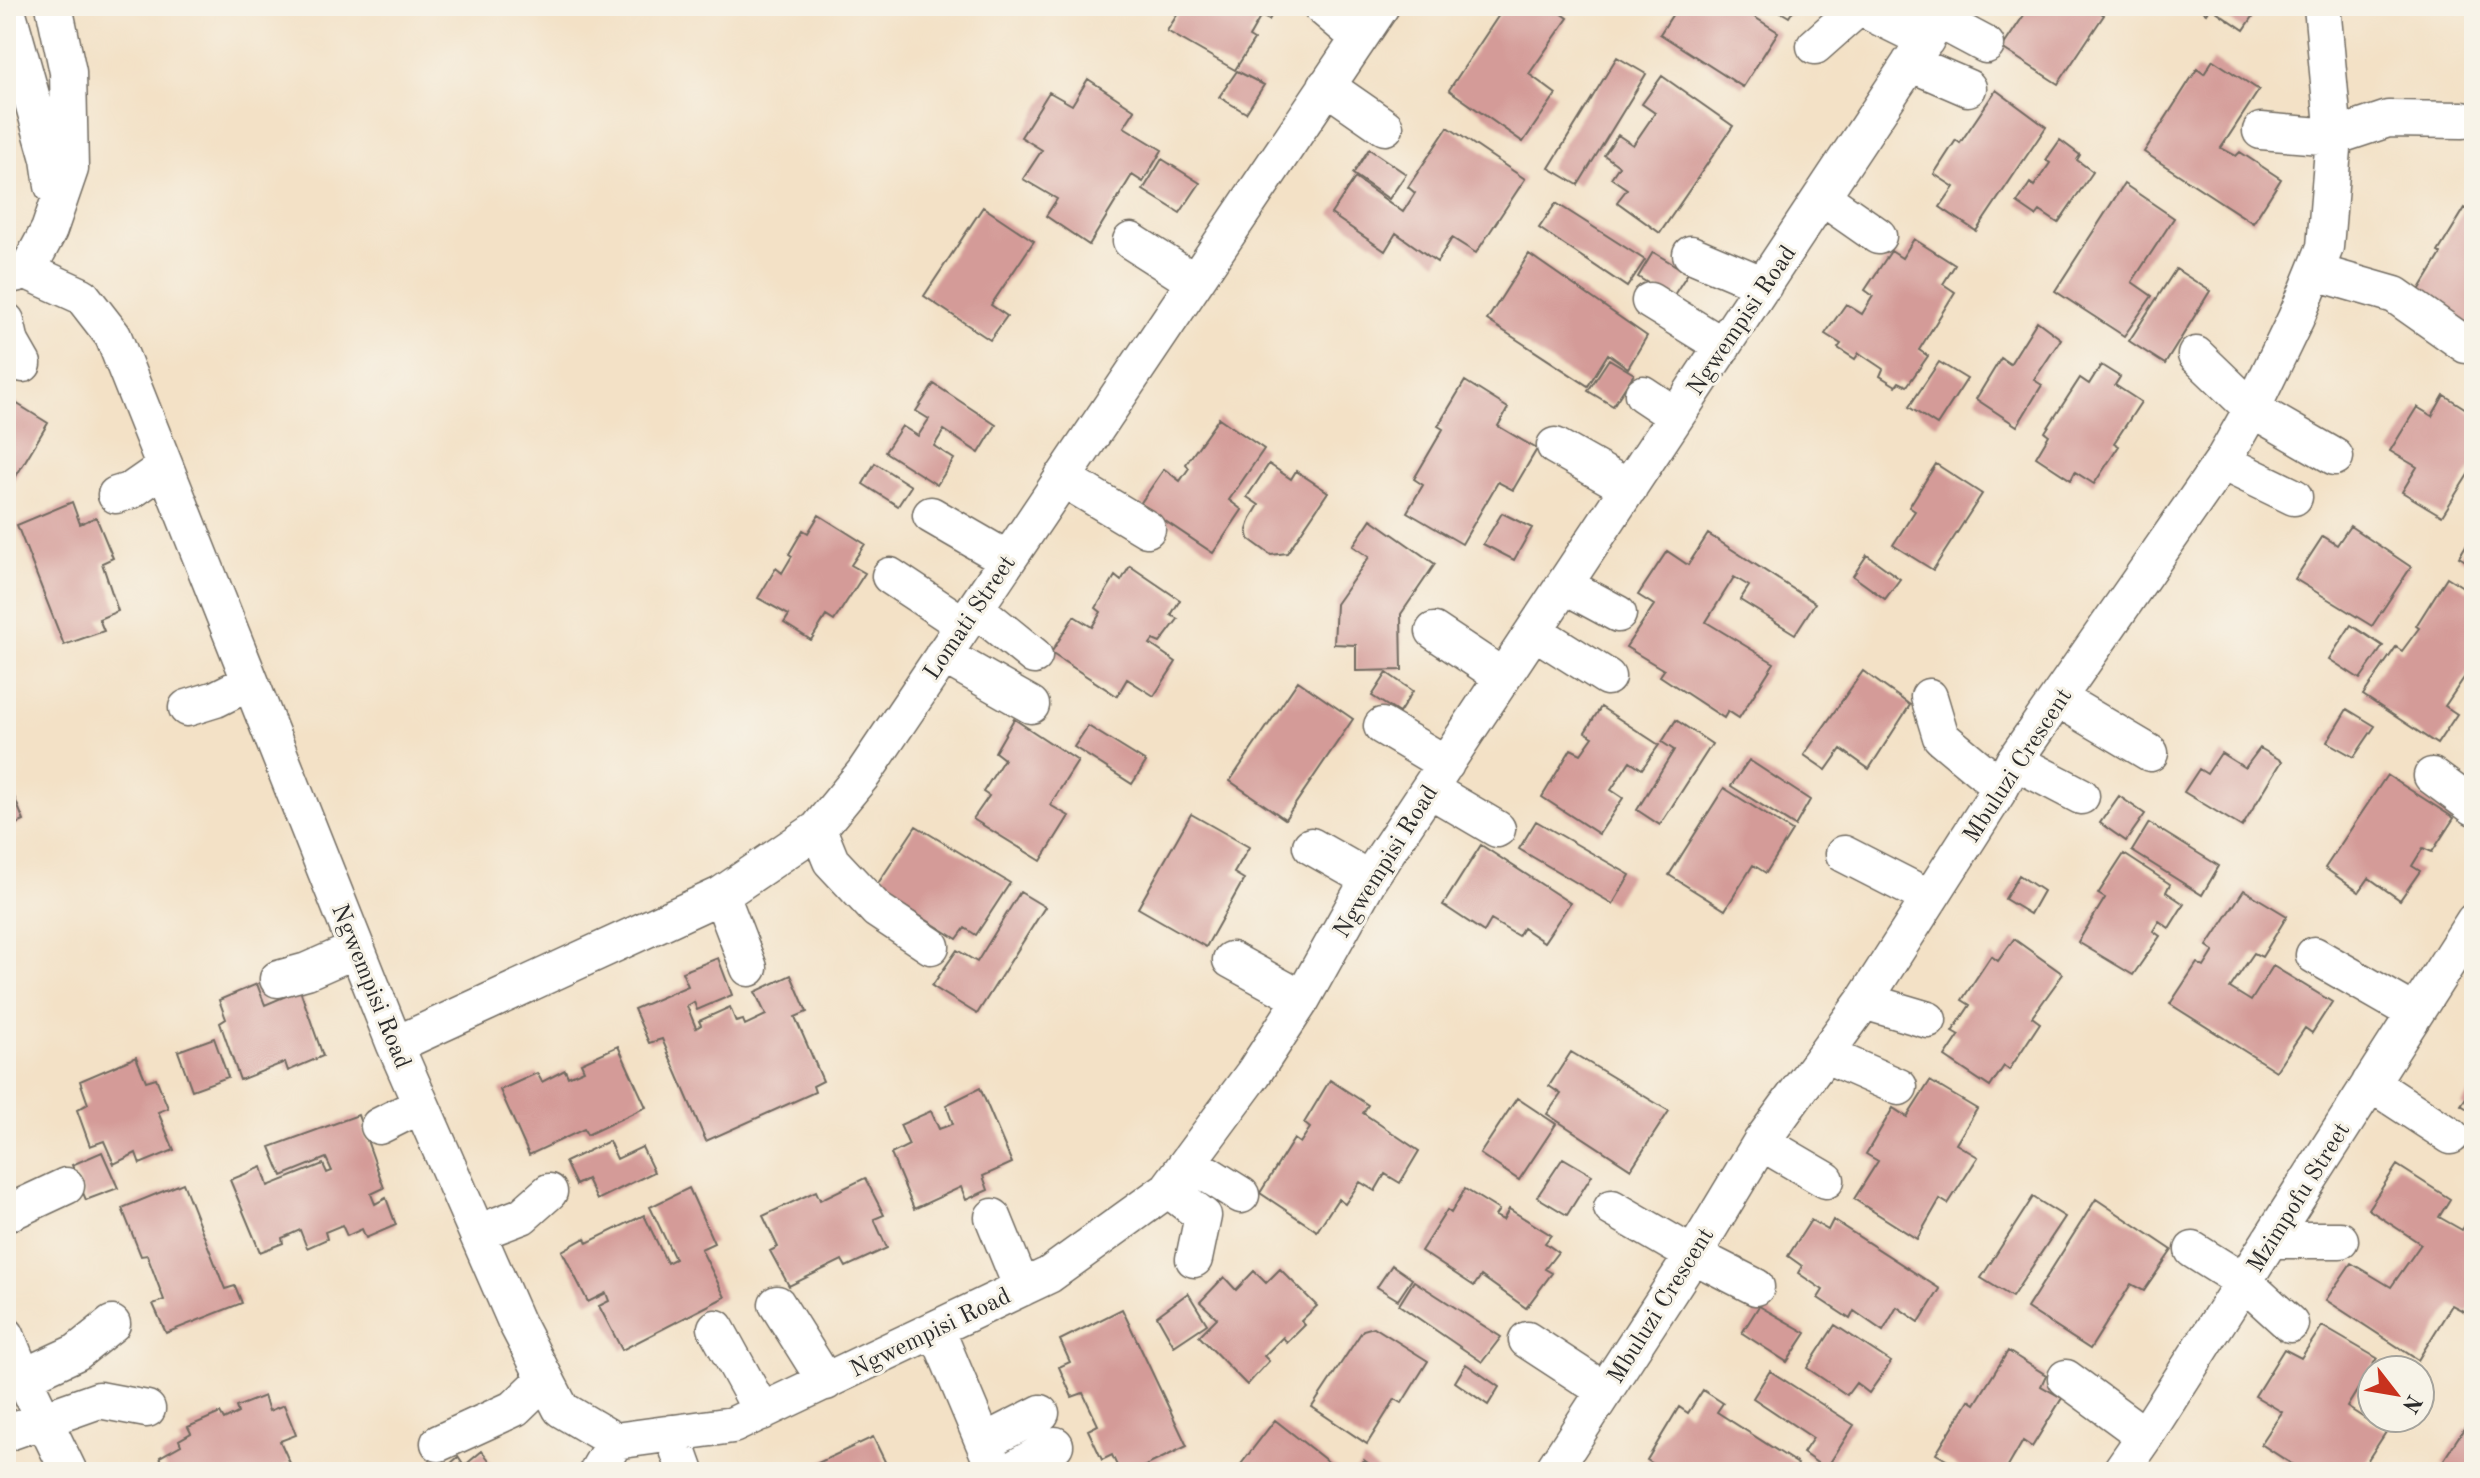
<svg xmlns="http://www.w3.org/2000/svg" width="2480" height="1478" font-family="'Old Standard TT',serif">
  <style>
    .building { fill: #d49b98 }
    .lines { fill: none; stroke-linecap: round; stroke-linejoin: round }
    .street-casing { stroke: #716b61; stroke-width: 39 }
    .street { stroke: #fff; stroke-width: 36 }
    .labels { text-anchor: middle; stroke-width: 6; stroke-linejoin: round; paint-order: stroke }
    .street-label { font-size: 24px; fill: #2b2b2b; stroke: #f7f3e8 }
  </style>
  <rect width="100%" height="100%" fill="#f7f3e8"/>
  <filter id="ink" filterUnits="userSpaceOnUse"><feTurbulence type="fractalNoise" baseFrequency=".0125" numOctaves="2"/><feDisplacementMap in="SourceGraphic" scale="16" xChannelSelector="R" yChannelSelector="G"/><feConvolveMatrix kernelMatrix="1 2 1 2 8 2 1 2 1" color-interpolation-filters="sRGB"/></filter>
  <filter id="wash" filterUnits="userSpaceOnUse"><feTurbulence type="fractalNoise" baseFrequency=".006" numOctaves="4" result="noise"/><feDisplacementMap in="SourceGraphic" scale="32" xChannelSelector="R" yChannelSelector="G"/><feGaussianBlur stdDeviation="1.8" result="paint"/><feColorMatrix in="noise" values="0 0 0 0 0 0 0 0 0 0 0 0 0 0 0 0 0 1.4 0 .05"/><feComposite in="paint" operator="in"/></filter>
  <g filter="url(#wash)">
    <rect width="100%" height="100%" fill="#f3e1c6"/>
    <g id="blocks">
      <!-- building -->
      <path class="building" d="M1169,6H1277L1269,20L1261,16L1249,37L1254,40L1235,70L1167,31L1177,15L1167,9Z
        M1505,6H1551L1568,18L1529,74L1556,94L1523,142L1449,90Z
        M1678,6H1737L1778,32L1743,87L1660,34Z
        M1771,6H1796L1789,17Z
        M2030,6H2100L2097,10L2104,15L2058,84L2002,48Z
        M2196,6H2260L2244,30L2210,7L2206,13Z
        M1617,57L1646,74L1578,185L1549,168Z
        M2213,60L2259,90L2221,148L2236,156L2240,152L2281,179L2253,223L2144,152L2197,69L2204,74Z
        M1237,71L1264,85L1246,113L1219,97Z
        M1662,76L1733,126L1660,233L1617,202L1627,189L1611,178L1619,166L1604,155L1618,135L1633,145L1655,113L1642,104Z
        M1088,79L1135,110L1124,127L1162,150L1143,182L1132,175L1089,245L1046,216L1057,199L1023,179L1042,150L1021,137L1049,92L1072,105Z
        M1996,90L2046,127L1976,231L1940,207L1954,187L1934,174L1956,140L1960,143Z
        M1448,127L1525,179L1476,253L1452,238L1437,262L1396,233L1385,251L1331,214L1355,178L1403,212L1415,193L1408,187Z
        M2060,140L2080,155L2077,160L2093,172L2058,223L2040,211L2036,216L2017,203L2030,183L2034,186L2050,163L2046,160Z
        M1369,149L1406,174L1389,199L1353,174Z
        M1162,159L1200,183L1180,213L1143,190Z
        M2124,184L2174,218L2132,282L2152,296L2124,336L2055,291Z
        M1556,203L1645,260L1627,287L1539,228Z
        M983,207L1034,241L991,305L1007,316L990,340L924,296Z
        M2465,208L2474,214V331L2417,294L2441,254L2438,252Z
        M1914,239L1955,265L1943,284L1955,292L1919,350L1928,356L1907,386L1899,382L1896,386L1880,376L1883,369L1859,353L1855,359L1838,348L1841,344L1825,334L1846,304L1862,314L1873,296L1865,290L1891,251L1902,258Z
        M1653,252L1688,273L1672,298L1638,277Z
        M1529,254L1647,336L1628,368L1608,354L1588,386L1487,320Z
        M2176,269L2210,291L2165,364L2129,341Z
        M2037,321L2061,339L2034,380L2042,385L2017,426L1976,399L2001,358L2010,364Z
        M1609,359L1634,374L1613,406L1588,391Z
        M1939,362L1967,379L1937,425L1909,407Z
        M2101,365L2120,377L2115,385L2141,402L2114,443L2119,446L2094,484L2075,472L2071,480L2036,457L2049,435L2045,432L2080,378L2089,384Z
        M1465,381L1508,408L1498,426L1537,449L1513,490L1498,482L1462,544L1407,512L1423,485L1414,479L1443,429L1438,426Z
        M934,384L996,425L979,453L944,430L934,446L954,459L937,485L885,452L902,426L918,436L929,419L916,411Z
        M2444,395L2474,414V465L2442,516L2402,492L2417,467L2390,451L2417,407L2432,416Z
        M6,397L48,423L6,493Z
        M1219,418L1264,449L1229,500L1242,510L1213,553L1140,504L1164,469L1180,481L1189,468L1186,464Z
        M875,463L911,486L898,506L863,484Z
        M1269,464L1291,479L1296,471L1328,492L1287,553L1271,555L1249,539L1247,530L1251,518L1259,505L1247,497Z
        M1936,464L1982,494L1933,570L1893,545L1915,511L1909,507Z
        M72,502L80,524L96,517L113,558L102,563L118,611L99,619L104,631L64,645L17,525Z
        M1502,513L1532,528L1514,560L1483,544Z
        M819,515L865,544L851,565L865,573L834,621L826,616L811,640L784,623L789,615L758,598L776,568L782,573L792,556L789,554L803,530L808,533Z
        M1371,519L1435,564L1401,614L1402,670L1356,671V645L1334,644L1336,604L1369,557L1353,546Z
        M2350,526L2411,567L2372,626L2295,579L2323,536L2337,545Z
        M2474,532V566L2459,557Z
        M1708,534L1815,603L1795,634L1740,600L1749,586L1734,577L1706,622L1774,663L1739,718L1728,711L1724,718L1660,676L1664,670L1626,647L1654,605L1638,595L1667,551L1688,565Z
        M1867,555L1900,579L1885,599L1853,576Z
        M1130,566L1180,600L1171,615L1178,619L1160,643L1153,640L1150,644L1176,662L1154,696L1127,679L1117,696L1051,653L1074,616L1092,627L1101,612L1096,608L1115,576L1121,581Z
        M2447,577L2474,594V663L2445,706L2457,714L2437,744L2363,695L2396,647L2402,651L2419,628L2416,626Z
        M2351,625L2383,646L2360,679L2329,659Z
        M1863,671L1910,705L1869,769L1841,749L1826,770L1804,755Z
        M1387,673L1413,691L1399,713L1372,696Z
        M1298,681L1353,719L1285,819L1230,781Z
        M1601,707L1659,745L1642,769L1630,761L1611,790L1623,798L1599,834L1542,797L1571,749L1581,754L1593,737L1585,732Z
        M2347,709L2375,726L2354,757L2327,742Z
        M1014,719L1078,761L1050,805L1069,816L1041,861L973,819L989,796L983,792L1004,759L995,752Z
        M1676,720L1712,744L1660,825L1637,810L1674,750L1662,742Z
        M1088,726L1146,762L1132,784L1074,747Z
        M2260,748L2282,761L2242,827L2184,792L2199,769L2207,774L2221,753L2245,768Z
        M1749,760L1810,800L1795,826L1731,786Z
        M2387,775L2454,818L2432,852L2423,848L2412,866L2420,871L2400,900L2369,878L2359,892L2325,868Z
        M6,777L24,821L6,829Z
        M1724,788L1792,831L1766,873L1753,865L1725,910L1669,875Z
        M2119,796L2145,814L2126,841L2100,823Z
        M1191,814L1249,847L1234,873L1244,879L1206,947L1138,908Z
        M1536,821L1630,875L1613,904L1519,849Z
        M2149,823L2219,866L2202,895L2132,851Z
        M916,826L1010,883L976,935L965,928L957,939L875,888Z
        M1481,845L1570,903L1544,942L1523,928L1518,936L1491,920L1484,932L1443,905Z
        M2124,854L2170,884L2166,892L2184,904L2169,928L2159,921L2153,931L2160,936L2133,975L2078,942L2105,898L2098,894Z
        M2019,875L2043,891L2030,914L2005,899Z
        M2244,890L2287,916L2262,957L2254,953L2230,988L2251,1001L2273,966L2332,1002L2312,1033L2305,1028L2276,1071L2170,1004L2197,963L2204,967L2214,951L2207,946Z
        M1020,892L1045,907L977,1014L932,986L957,950L977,962Z
        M2014,939L2063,974L2032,1017L2040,1023L2009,1070L2004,1066L1990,1087L1945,1057L1959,1036L1952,1032L1970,1005L1962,1000L1991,956L1998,961Z
        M718,958L732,995L697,1010L694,1002L687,1006L696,1028L701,1025L699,1021L730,1007L736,1022L743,1020L745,1025L766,1015L755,992L791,975L807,1012L795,1017L823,1081L813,1086L815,1092L706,1141L662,1039L649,1043L634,1009L688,986L682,972Z
        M257,984L265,1005L300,990L323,1056L288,1071L285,1062L240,1080L220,1023L226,1019L219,1000Z
        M214,1038L228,1077L192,1090L178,1051Z
        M618,1046L646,1107L587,1135L584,1129L529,1155L500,1090L537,1073L542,1082L565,1070L568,1077L584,1070L581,1063Z
        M1571,1052L1669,1111L1631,1169L1547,1114L1561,1094L1549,1086Z
        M136,1057L146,1081L156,1078L168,1108L158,1112L174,1150L140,1164L136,1153L114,1164L104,1141L90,1146L77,1110L88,1104L80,1081Z
        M1330,1080L1368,1105L1363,1113L1419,1151L1400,1183L1385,1174L1375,1191L1360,1182L1345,1204L1338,1199L1317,1231L1260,1193L1294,1139L1300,1143L1310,1128L1304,1123Z
        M1930,1081L1977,1109L1956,1144L1978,1157L1948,1204L1940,1199L1917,1239L1854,1199L1878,1161L1866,1154L1893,1108L1907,1117Z
        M2474,1086V1113L2461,1105Z
        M980,1088L1012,1163L983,1176L988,1190L966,1200L961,1187L914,1209L891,1154L909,1145L900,1125L931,1111L939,1129L953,1124L946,1105Z
        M1517,1098L1556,1124L1519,1180L1480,1154Z
        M358,1115L384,1188L371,1194L375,1204L386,1198L396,1225L366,1238L362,1229L347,1236L342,1225L325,1232L327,1239L307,1248L300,1230L282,1238L283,1243L260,1252L230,1180L262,1167L268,1186L323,1164L327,1173L332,1171L326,1158L282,1176L270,1147Z
        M609,1141L617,1159L642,1147L654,1172L597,1200L587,1179L576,1185L565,1162Z
        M102,1152L118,1188L86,1200L72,1165Z
        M1563,1158L1592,1175L1567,1215L1537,1197Z
        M2397,1165L2450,1199L2439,1217L2462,1230L2472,1214L2474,1215V1301L2467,1313L2452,1305L2418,1360L2326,1300L2351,1263L2391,1287L2421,1244L2368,1209Z
        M865,1178L884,1215L874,1219L887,1248L846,1267L842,1260L789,1286L770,1251L778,1247L763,1216L816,1191L820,1200Z
        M183,1183L225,1289L235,1286L242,1303L166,1333L153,1304L164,1300L147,1255L141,1256L122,1208Z
        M689,1188L714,1243L701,1249L725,1297L622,1350L599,1306L609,1301L606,1293L588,1302L562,1251L585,1238L587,1243L644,1215L667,1263L675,1259L650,1207Z
        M1465,1189L1499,1210L1495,1216L1503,1220L1509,1209L1551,1235L1545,1243L1558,1252L1545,1269L1552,1273L1526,1308L1481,1276L1474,1286L1421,1251L1447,1210L1451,1213Z
        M2033,1197L2065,1217L2012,1297L1981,1278Z
        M2096,1199L2172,1250L2144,1291L2131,1284L2090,1349L2027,1308Z
        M1811,1220L1828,1230L1833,1220L1940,1289L1919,1322L1897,1307L1883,1331L1854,1311L1850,1319L1818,1298L1823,1290L1798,1273L1802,1266L1788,1256Z
        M1392,1265L1412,1279L1398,1300L1377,1287Z
        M1280,1269L1317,1306L1301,1321L1305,1325L1287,1343L1283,1337L1264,1356L1269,1361L1247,1385L1199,1336L1217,1318L1200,1302L1224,1277L1236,1290L1254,1271L1266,1283Z
        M1414,1281L1501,1337L1482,1362L1399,1305Z
        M1188,1293L1207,1324L1174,1346L1157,1316Z
        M1759,1306L1806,1333L1787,1362L1742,1333Z
        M1122,1309L1187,1446L1133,1472H1120L1112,1455L1102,1460L1088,1430L1098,1425L1083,1393L1072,1397L1059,1367L1070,1362L1060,1340Z
        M1835,1325L1891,1362L1869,1393L1856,1383L1847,1395L1807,1368Z
        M2322,1326L2377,1358L2347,1407L2386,1432L2360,1472H2304L2261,1444L2282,1412L2255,1396L2284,1349L2301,1358Z
        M1374,1327L1428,1361L1402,1403L1395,1399L1367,1444L1312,1407L1363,1330Z
        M2008,1351L2046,1375L2041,1386L2062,1398L2032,1447L2023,1441L2005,1472H1967L1936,1454L1969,1400L1975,1404Z
        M1466,1364L1499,1387L1488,1405L1455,1382Z
        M1770,1371L1854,1425L1826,1469L1803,1453L1813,1438L1753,1398Z
        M1703,1390L1723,1403L1717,1412L1798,1464L1793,1472H1667L1647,1460L1679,1407L1688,1413Z
        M264,1396L269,1411L284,1405L296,1435L280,1441L290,1463L268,1472H167L160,1457L181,1445L179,1440L191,1433L188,1427L220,1413L224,1420L238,1413L236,1407Z
        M1275,1420L1341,1472H1235Z
        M2465,1427L2474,1433V1472H2442L2446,1466L2441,1464Z
        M873,1437L890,1472H799Z
        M482,1451L498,1472H441L458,1457L464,1466Z
        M1364,1460L1379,1472H1355Z"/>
    </g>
  </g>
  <g filter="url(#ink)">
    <use href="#blocks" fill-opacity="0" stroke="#716b61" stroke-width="2"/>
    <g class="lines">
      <!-- street casing -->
      <g class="street-casing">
        <path id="street" d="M6,6L49,159L53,186
          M1321,6L1359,38
          M1939,20L1986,45
          M1815,46L1859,7L1926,40
          M1910,63L1968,88
          M1326,86L1385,127
          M2261,131L2334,137L2388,119L2463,120
          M1822,197L1878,236
          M1131,241L1195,282
          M1691,254L1764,285
          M27,271L49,230L70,169L68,72L54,6
          M2315,272L2395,295L2466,345
          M6,276L27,271L82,296L113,336L395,1045L516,1322L561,1409L615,1441L733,1425L1049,1275L1168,1189L1253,1074L1302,999L1369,879L1948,6
          M1650,301L1723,346
          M6,321L11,343L23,364
          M2196,355L2252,409L2335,457
          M1643,394L1676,416
          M1555,446L1629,488
          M2222,462L2294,497
          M1062,478L1147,529
          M116,495L132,490L165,467
          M931,515L1007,559
          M890,576L964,625
          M1564,585L1618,614
          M975,608L1034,656
          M1434,631L1503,677
          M1534,631L1607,677
          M943,655L1031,705
          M1929,697L1941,737L2001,787
          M2059,699L2150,753
          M187,708L216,699L250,682
          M1382,726L1446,764
          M2014,761L2081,796
          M2432,776L2474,807
          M1429,789L1497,829
          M818,829L831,861L877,910L931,946
          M1311,846L1369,879
          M1844,854L1930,898
          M721,895L749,968
          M2314,955L2415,1013
          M1231,960L1302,999
          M278,979L307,971L357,949
          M1864,1001L1928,1020
          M395,1045L721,895L818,829L864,773L1381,6
          M1826,1055L1899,1087
          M2370,1083L2451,1136
          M379,1126L421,1105
          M1761,1142L1826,1180
          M1188,1162L1241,1195
          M1168,1189L1203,1216L1194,1259
          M1612,1208L1693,1255L1756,1287
          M6,1214L66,1186
          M993,1217L1022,1288
          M477,1233L522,1216L549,1192
          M2270,1240H2340
          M2193,1250L2244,1282L2290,1324
          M777,1304L826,1382
          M716,1328L762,1412
          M936,1329L996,1472
          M6,1335L23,1377L69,1472
          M1527,1340L1605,1391
          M23,1377L77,1352L112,1324
          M2066,1378L2145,1436
          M6,1433L99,1400L147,1409
          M672,1433L686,1472
          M984,1442L1041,1413
          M439,1443L515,1408L545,1379
          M597,1472L615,1441
          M1008,1472L1055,1445
          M1552,1472L1693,1255L1761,1142L1864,1001L2001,787L2014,761L2222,462L2252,409L2296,318L2315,272L2325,247L2334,137L2322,6
          M2120,1472L2145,1436L2474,921"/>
      </g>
      <!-- street -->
      <use href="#street" class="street"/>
    </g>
  </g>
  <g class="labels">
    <!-- street labels -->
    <g class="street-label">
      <text transform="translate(1741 320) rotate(-56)" y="8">Ngwempisi Road</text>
      <text transform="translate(969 617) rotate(-56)" y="8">Lomati Street</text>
      <text transform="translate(2017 765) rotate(-57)" y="8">Mbuluzi Crescent</text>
      <text transform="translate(1385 861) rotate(-58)" y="8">Ngwempisi Road</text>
      <text transform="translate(372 986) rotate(68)" y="8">Ngwempisi Road</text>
      <text transform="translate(2298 1197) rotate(-58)" y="8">Mzimpofu Street</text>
      <text transform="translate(1660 1305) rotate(-58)" y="8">Mbuluzi Crescent</text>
      <text transform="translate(930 1332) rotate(-26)" y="8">Ngwempisi Road</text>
    </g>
  </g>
  <!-- margin -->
  <rect width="2480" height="1478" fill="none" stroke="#f7f3e8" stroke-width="32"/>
  <!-- north arrow -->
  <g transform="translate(2396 1394) rotate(121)"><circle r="38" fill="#f7f3e8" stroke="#a5a39c" stroke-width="2"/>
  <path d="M0-6L14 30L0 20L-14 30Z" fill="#c8321e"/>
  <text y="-12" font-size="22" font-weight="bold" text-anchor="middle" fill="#2b2b2b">N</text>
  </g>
</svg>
